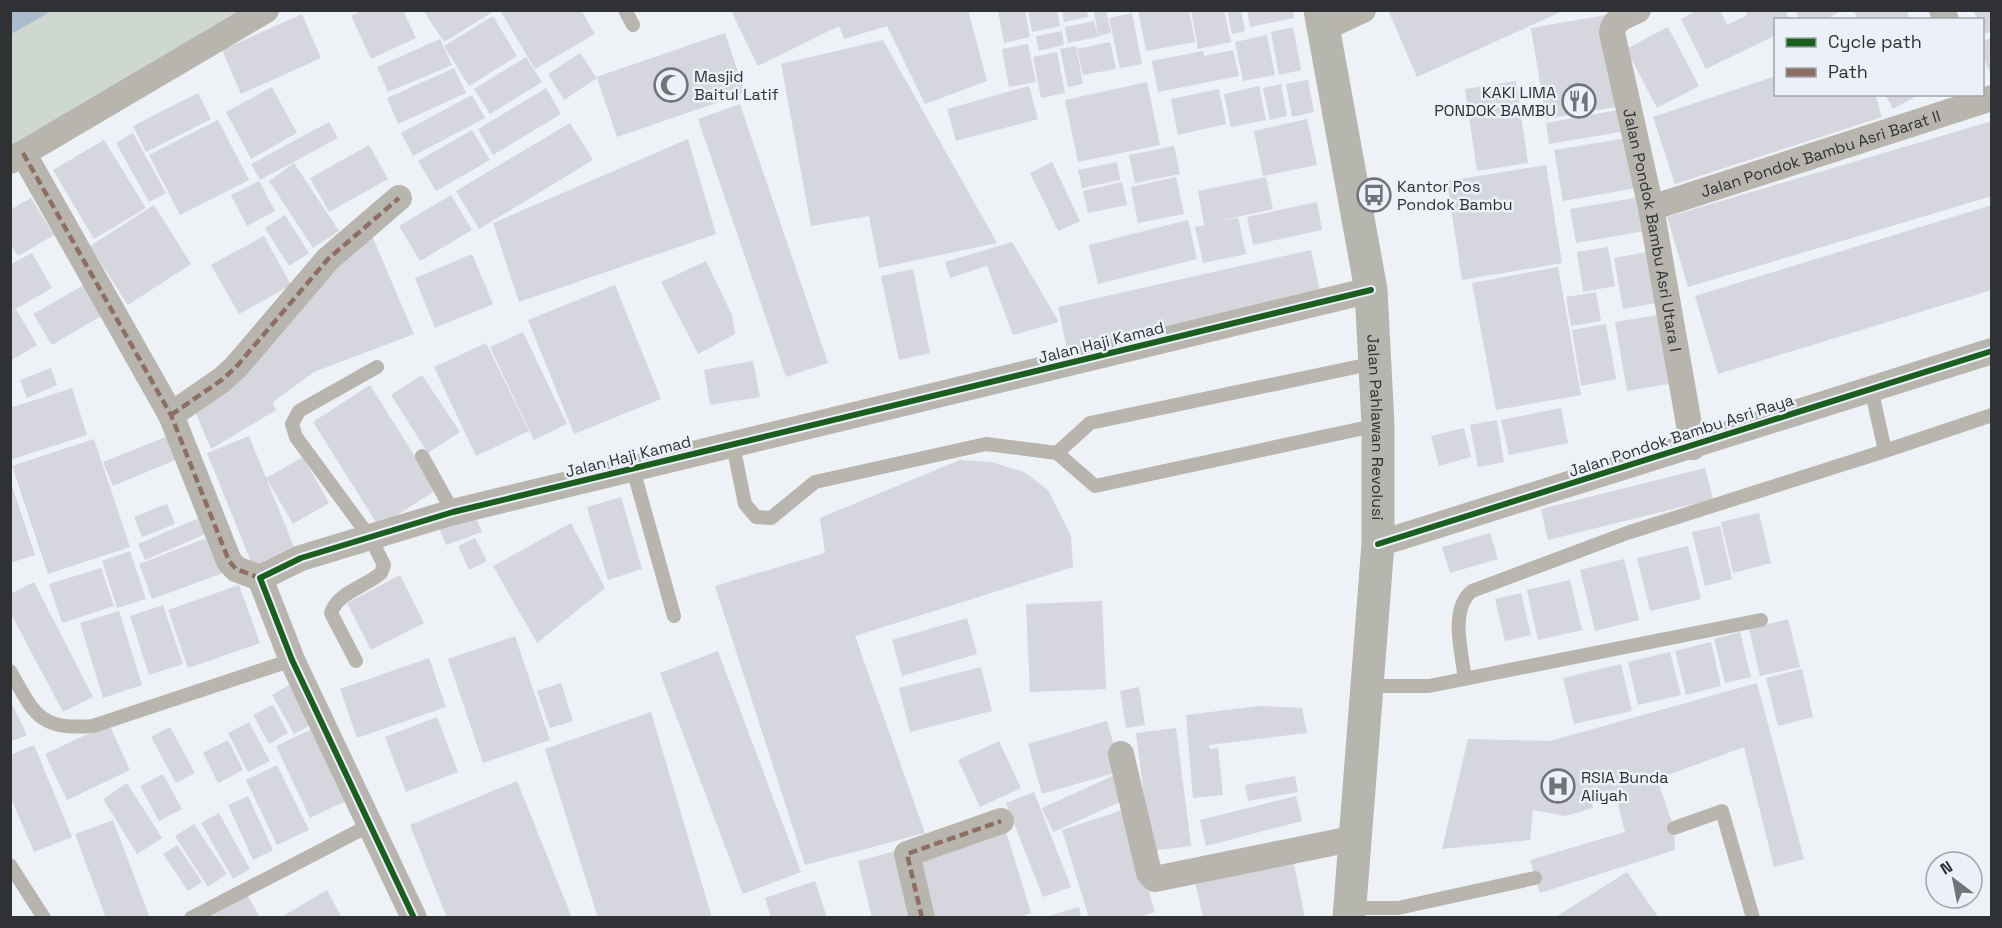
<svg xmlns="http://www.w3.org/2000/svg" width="2002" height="928" font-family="'Space Grotesk',sans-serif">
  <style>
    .green { fill: #ced8d1 }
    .water { fill: #aabcce }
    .building { fill: #d6d6de }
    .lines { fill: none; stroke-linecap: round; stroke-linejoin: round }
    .service { stroke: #b7b5ae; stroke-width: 14 }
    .minor { stroke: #b7b5ae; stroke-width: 26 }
    .secondary { stroke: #b6b5ae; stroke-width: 33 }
    .quiet { stroke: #8d6e63; stroke-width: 4.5; stroke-dasharray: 9 4.5; stroke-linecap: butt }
    .cycleway-casing { stroke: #ebf0f9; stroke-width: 10 }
    .cycleway { stroke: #1b5e20; stroke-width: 6 }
    .labels { text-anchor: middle; stroke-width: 5; stroke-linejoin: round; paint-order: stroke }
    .poi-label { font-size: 16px; fill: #2f3135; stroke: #ebf0f9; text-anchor: start }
    .street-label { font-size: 16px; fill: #2f3135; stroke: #ebf0f9 }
  </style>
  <rect width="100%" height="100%" fill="#eef1f6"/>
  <!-- green -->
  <path class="green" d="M11,10L267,11L11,162Z"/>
  <!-- water -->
  <path class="water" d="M11,10H52V11L11,34Z"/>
  <!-- building -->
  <path class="building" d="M363,10H403L416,38L371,59L351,16Z
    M423,10H496L444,42Z
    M503,10H581L595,34L535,69L501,12Z
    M738,10H968L987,81L925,104L887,26L844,39L839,26L758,66L732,13Z
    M998,10H1025L1030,37L1004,43Z
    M1028,10H1057L1060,26L1032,32Z
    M1062,10H1087L1088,17L1064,22Z
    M1106,10L1111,33L1098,36L1094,12Z
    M1138,10H1189L1195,42L1146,51Z
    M1191,10H1224L1231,42L1198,49Z
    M1227,10H1241L1245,31L1232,34Z
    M1247,10H1293L1294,18L1250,27Z
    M1388,10H1565L1417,77Z
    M1698,10H1720L1727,25L1747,15L1745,10H1785L1790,20H1776V35L1706,69L1681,19Z
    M1795,10H1842L1825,20H1800Z
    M1857,10H1906L1911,20H1859L1854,12Z
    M1973,10H1992V31L1985,34L1983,20H1978Z
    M1132,13L1142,64L1120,68L1109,18Z
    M302,14L321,58L241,94L222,50Z
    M1606,15L1622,106L1546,119L1531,28Z
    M493,16L517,56L469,86L444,46Z
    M1094,21L1098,37L1068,43L1065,27Z
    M1293,27L1301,70L1279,75L1271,32Z
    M1668,27L1699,86L1657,108L1626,49Z
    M1062,31L1064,45L1039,51L1036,36Z
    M725,33L745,93L617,137L597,78L564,100L548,74L580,53L596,77Z
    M1267,35L1275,75L1243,81L1235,42Z
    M1992,37V77L1983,57V42Z
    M440,39L452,65L388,92L377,67Z
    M883,40L997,243L879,268L869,216L811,226L781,64Z
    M1110,42L1116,69L1083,75L1077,49Z
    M1028,44L1036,82L1009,87L1002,49Z
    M1076,46L1083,84L1068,87L1060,49Z
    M1233,50L1239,76L1158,92L1152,61L1203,51L1204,56Z
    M1057,52L1065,93L1041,98L1033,57Z
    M526,57L542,82L490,114L474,89Z
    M454,68L466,93L398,124L387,98Z
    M1776,76V94H1875L1882,117L1675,184L1653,117Z
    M1308,80L1314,112L1292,117L1286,84Z
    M1516,81L1528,163L1477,171L1465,89Z
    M1147,82L1160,145L1078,162L1065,100Z
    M1281,84L1287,116L1270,120L1263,88Z
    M1029,86L1038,119L956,141L947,109Z
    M1259,86L1266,120L1231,127L1224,94Z
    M272,87L297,133L251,159L226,112Z
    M546,88L561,114L493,155L478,129Z
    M1219,89L1226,124L1178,135L1171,99Z
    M198,93L211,119L146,152L133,126Z
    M1885,94H1920L1893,109Z
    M472,95L485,118L413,156L401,133Z
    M740,104L828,363L786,377L698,119Z
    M1618,110L1621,132L1549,144L1546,123Z
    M1307,119L1317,165L1263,176L1254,131Z
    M218,120L249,180L180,215L149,155Z
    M1992,121V196L1688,287L1667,217Z
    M329,122L338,138L260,180L251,164Z
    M570,123L593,160L479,229L456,191Z
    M472,130L490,160L436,191L418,161Z
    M133,133L166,193L149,202L116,143Z
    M1633,137L1641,187L1563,201L1554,150Z
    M688,139L716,234L519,302L493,223Z
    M104,140L146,208L94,239L53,170Z
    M369,145L388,179L329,212L310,178Z
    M1174,146L1180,174L1135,183L1129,155Z
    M1052,162L1080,221L1058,231L1030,173Z
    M1117,162L1120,180L1082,188L1078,170Z
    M294,163L339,231L313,248L269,181Z
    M1546,165L1562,263L1462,280L1447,181Z
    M1176,177L1184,214L1138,223L1131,187Z
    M1266,177L1273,209L1219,221L1238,218L1246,254L1203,263L1195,227L1204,225L1198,191Z
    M259,181L275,211L247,226L231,195Z
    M1122,182L1127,205L1088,213L1083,191Z
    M451,195L472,230L420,261L399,226Z
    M1646,196L1651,230L1576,243L1570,209Z
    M31,198L54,235L18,256L10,243V210Z
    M1317,202L1322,230L1253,245L1247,217Z
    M154,205L191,264L128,305L90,246Z
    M1992,205V290L1718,374L1695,296Z
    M285,215L309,253L289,266L265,228Z
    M1188,220L1197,259L1098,284L1089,245Z
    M370,231L414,334L314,372L273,402L276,410L211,449L194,409Z
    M264,236L291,285L239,314L211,265Z
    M1012,242L1059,322L1013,335L987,266L950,278L945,262Z
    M1608,247L1615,286L1583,292L1577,252Z
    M1311,250L1321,295L1068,353L1058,307Z
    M1657,250L1666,301L1623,309L1614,258Z
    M32,253L52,288L10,312V265Z
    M472,254L493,304L435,328L415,278Z
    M706,261L732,315L735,334L698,354L661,282Z
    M1558,267L1581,395L1496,410L1472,283Z
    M913,269L930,353L899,360L881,276Z
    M86,284L103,315L52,345L33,314Z
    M615,285L661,399L574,434L528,320Z
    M1596,292L1601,321L1571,326L1566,297Z
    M16,309L37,345L12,360L10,313Z
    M1663,314L1675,383L1627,391L1615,322Z
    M1606,324L1616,379L1581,386L1572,330Z
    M523,332L567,424L534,440L490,347Z
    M486,343L529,431L476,456L434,367Z
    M753,361L760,397L710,405L704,370Z
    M51,368L57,385L27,398L20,380Z
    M422,375L460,432L428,453L391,395Z
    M370,385L436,490L379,527L313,422Z
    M72,388L87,435L10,460V408Z
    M1561,408L1568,443L1509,455L1501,420Z
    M1497,420L1504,462L1478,467L1470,425Z
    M1464,428L1471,457L1439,466L1431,436Z
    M176,433L185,456L113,486L103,462Z
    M249,436L296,552L254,569L207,453Z
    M94,439L130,547L48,574L12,466Z
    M303,457L329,503L293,524L266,478Z
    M960,460L992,462L1024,472L1048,490L1071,536L1073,567L855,636L925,833L805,865L715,586L825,553L820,518Z
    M1705,468L1713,499L1548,540L1541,509Z
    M10,480L35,555L10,563Z
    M621,497L642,569L608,580L587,507Z
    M167,504L175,524L142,537L134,517Z
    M473,510L482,532L446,545L437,523Z
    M1759,513L1771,563L1733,573L1721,522Z
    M206,515L213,531L145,560L138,544Z
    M571,523L605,588L537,643L493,566Z
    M1720,526L1732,579L1705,586L1692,532Z
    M1490,533L1498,559L1450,573L1442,547Z
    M217,534L231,570L152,599L139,564Z
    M475,538L487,561L469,570L458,546Z
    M1688,546L1701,599L1650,611L1637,558Z
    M130,551L146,599L117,608L102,561Z
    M1624,559L1639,620L1595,631L1580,570Z
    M101,568L114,606L62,623L49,584Z
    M400,575L424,623L371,650L347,603Z
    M1570,580L1582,630L1538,640L1527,590Z
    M34,582L93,697L63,712L10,612V594Z
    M239,585L260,643L188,668L168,610Z
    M1521,593L1531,635L1505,641L1495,599Z
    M1102,601L1106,689L1030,692L1026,604Z
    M163,605L183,664L149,675L130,616Z
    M119,611L142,685L103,698L80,623Z
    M967,618L977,654L902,676L892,640Z
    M1788,619L1800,667L1760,676L1749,629Z
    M1740,632L1751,677L1725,683L1714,639Z
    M515,636L550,740L483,763L448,659Z
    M1711,642L1721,686L1686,695L1675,651Z
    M718,651L801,872L743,894L660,673Z
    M1670,652L1681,695L1638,705L1628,662Z
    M429,658L446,707L357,738L340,689Z
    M1621,664L1632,711L1574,724L1563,678Z
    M981,667L992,711L910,732L899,688Z
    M1802,669L1813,717L1778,726L1766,678Z
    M296,681L318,721L294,734L272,695Z
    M561,683L573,721L550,728L537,691Z
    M1757,683L1804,859L1774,867L1744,747L1657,779L1674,828L1675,850L1540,893L1530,860L1625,832L1615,793L1591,800L1593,808L1565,816L1533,810L1530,840L1442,849L1468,739L1550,741Z
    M1139,687L1145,725L1126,728L1120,691Z
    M10,700L27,735L10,742Z
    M273,705L288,733L269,744L253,715Z
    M1259,706L1302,708L1307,733L1209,745L1210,749L1218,748L1223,795L1193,798L1186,715Z
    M651,712L712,918H598L545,749Z
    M437,717L458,772L406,792L385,737Z
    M1107,721L1121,771L1042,794L1028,744Z
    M249,722L270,761L248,772L228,733Z
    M109,724L130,770L67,800L45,754Z
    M320,725L354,797L310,818L276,746Z
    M170,727L195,773L176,783L151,737Z
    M1176,728L1191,846L1151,851L1136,733Z
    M228,740L243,770L218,783L203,753Z
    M999,741L1021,788L980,807L958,760Z
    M34,745L72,837L34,852L10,796V755Z
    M277,765L309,830L277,845L246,780Z
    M163,774L182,809L159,821L140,786Z
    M1117,774L1127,799L1053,832L1042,808Z
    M1295,776L1298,792L1248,801L1245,785Z
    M517,781L572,918H447L410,825Z
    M127,783L162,838L137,854L103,799Z
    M1034,792L1071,887L1043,897L1006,803Z
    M248,796L273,850L253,860L228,805Z
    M1296,796L1302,821L1206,846L1200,820Z
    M1123,810L1155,912L1137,918H1089L1062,830Z
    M219,813L250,869L233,879L201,823Z
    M113,820L150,918H106L75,834Z
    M194,824L227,874L208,887L175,836Z
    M1004,825L1031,913L1016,918H928L909,854Z
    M177,845L202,882L188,891L163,854Z
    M903,849L920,918H872L858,861Z
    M1293,859L1305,918H1203L1195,881Z
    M1627,872L1659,918H1554Z
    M815,881L827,918H771L765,898Z
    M327,890L342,918H280Z
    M247,894L260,918H206Z
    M1079,907L1081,918H1045V917Z"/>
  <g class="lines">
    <!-- service -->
    <path class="service" d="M625,10L633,25
      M733,445L745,504L756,517L771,518L815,482L986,444L1057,453L1095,486L1378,425
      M1885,451L1992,415
      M1057,453L1090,423L1375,363
      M422,456L453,512
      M633,469L674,616
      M356,661L331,613C338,592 365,587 381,573L384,565L371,539L296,437L292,424L299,411L377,367
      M10,671C35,715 39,730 93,726L292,660
      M1465,679C1462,654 1449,609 1472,591L1627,533L1885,451L1871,388
      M1368,686H1429L1761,620
      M1674,828L1722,811L1753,918
      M10,865L44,918
      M1350,908H1398L1535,878
      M191,918L370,825"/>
    <!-- minor -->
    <g class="minor">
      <path id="s1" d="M1638,10C1626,16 1613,19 1612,33L1651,208L1693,447"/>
      <path d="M1942,10L1946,20"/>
      <path d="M1324,28L1363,10"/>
      <path d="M23,153L171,415L229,561L236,569L260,578"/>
      <path d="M10,161L266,10"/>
      <path id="s2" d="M1651,208L1992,98"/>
      <path d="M171,415L223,379L236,367L328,259L399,198"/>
      <path d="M1378,544L1992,351"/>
      <path d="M1121,754L1149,873L1155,879L1356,838"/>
      <path d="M414,918L292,660L260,578L301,558L453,512L1371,290"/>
      <path d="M922,918L907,854L1001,821"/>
    </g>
    <!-- secondary -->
    <path class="secondary" id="s3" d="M1320,10L1371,290L1378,425V544L1349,918"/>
    <!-- quiet -->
    <path class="quiet" d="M23,153L171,415L229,561L236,569L260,578
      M171,415L223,379L236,367L328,259L399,198
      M922,918L907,854L1001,821"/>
    <!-- cycleway casing -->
    <g class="cycleway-casing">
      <path id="cycleway" d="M1378,544L1992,351
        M414,918L292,660L260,578L301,558L453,512L1371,290"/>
    </g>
    <!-- cycleway -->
    <use href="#cycleway" class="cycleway"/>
  </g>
  <!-- icons -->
  <defs>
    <g id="mosque-ring" transform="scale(1.725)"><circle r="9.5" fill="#ebf0f9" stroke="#727479" stroke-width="1.5"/><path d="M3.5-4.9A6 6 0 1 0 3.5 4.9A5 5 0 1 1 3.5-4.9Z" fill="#727479"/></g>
    <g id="restaurant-ring" transform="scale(1.725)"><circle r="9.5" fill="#ebf0f9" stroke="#727479" stroke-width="1.5"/><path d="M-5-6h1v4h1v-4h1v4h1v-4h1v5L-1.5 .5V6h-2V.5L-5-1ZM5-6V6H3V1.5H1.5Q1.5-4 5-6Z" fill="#727479"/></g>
    <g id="bus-ring" transform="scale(1.725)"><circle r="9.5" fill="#ebf0f9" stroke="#727479" stroke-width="1.5"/><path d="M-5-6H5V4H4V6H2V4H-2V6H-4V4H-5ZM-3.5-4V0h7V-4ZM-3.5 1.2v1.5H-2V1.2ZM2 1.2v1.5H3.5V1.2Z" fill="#727479"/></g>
    <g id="hospital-ring" transform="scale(1.725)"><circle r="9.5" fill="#ebf0f9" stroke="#727479" stroke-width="1.5"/><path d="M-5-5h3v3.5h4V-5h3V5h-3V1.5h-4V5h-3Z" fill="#727479"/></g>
  </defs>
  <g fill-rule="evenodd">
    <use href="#mosque-ring" x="671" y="85"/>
    <use href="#restaurant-ring" x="1579" y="101"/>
    <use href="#bus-ring" x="1374" y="195"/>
    <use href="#hospital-ring" x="1558" y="786"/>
  </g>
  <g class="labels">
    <!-- poi labels -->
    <g class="poi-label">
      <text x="694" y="82">Masjid<tspan x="694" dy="18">Baitul Latif</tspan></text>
      <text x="1556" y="98" text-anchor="end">KAKI LIMA<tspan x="1556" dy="18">PONDOK BAMBU</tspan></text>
      <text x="1397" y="192">Kantor Pos<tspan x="1397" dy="18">Pondok Bambu</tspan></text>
      <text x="1581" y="783">RSIA Bunda<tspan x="1581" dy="18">Aliyah</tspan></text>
    </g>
    <!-- street labels -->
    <g class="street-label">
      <text dy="6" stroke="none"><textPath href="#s2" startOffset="178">Jalan Pondok Bambu Asri Barat II</textPath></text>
      <text dy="6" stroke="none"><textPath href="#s1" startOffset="238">Jalan Pondok Bambu Asri Utara I</textPath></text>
      <text transform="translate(1101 342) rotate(-14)" y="6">Jalan Haji Kamad</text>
      <text dy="6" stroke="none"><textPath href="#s3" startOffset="422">Jalan Pahlawan Revolusi</textPath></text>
      <text transform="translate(1681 435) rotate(-18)" y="6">Jalan Pondok Bambu Asri Raya</text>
      <text transform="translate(628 456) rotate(-14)" y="6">Jalan Haji Kamad</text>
    </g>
  </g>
  <!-- border -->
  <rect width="2002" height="928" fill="none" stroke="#2f3135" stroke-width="24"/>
  <!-- legend -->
  <rect x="1774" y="18" width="210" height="78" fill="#ebf0f9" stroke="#a0a4ab" stroke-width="1.5"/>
  <rect x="1786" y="38" width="30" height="9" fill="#1b5e20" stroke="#a0a4ab" stroke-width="1.5"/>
  <text x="1828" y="48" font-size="18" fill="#2f3135">Cycle path</text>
  <rect x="1786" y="68" width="30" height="9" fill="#8d6e63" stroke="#a0a4ab" stroke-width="1.5"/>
  <text x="1828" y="78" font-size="18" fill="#2f3135">Path</text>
  <!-- north arrow -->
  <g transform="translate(1954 880) rotate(328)"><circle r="28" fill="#ebf0f9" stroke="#a0a4ab" stroke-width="1.5"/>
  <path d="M0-4.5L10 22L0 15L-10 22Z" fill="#727479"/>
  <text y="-9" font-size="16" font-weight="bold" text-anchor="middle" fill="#2f3135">N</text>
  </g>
</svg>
